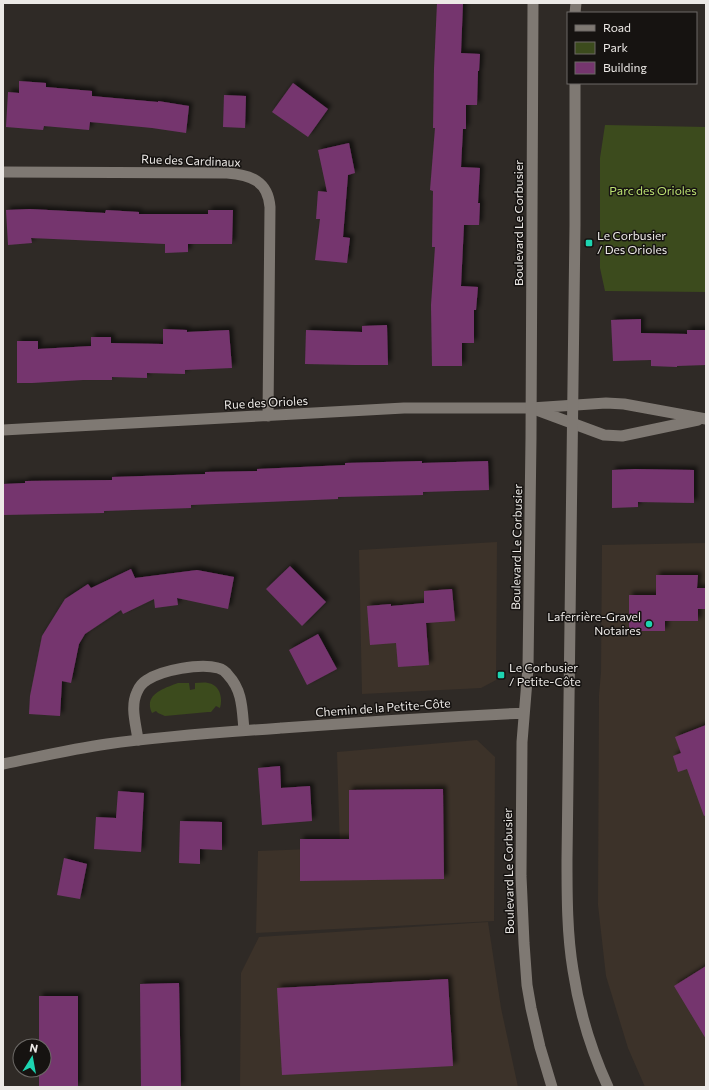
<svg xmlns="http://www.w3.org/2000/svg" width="709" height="1090" font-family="Commissioner,sans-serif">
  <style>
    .built { fill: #3c3229 }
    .green { fill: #3c4b1d }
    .building { fill: #75366e; filter: url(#shadow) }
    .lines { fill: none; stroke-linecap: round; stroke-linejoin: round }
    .minor { stroke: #7f7973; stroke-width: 11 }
    .tertiary { stroke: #7f7973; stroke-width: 11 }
    .poi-dot { fill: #1dd5b1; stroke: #161311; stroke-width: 1.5 }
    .labels { text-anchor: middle; stroke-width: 3; stroke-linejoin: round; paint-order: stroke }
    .street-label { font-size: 12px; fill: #ece9e6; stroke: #161311 }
    .park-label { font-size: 12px; fill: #bce271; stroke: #161311 }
    .poi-label { font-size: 12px; fill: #ece9e6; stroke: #161311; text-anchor: start }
  </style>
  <defs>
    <filter id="shadow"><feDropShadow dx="3.5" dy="-3.5" stdDeviation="2" flood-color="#0009"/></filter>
  </defs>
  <rect width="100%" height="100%" fill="#2f2a26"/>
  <!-- built -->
  <path class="built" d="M497,542L496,680L481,688L362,694L359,550Z
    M706,543V1087H645L628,1048L606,976L598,905L599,695L601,672L602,545Z
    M477,740L495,757L494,921L256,933L258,851L340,848L337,752Z
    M488,922L501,1008L518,1087H240L241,973L259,937Z"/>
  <!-- green -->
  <path class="green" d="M605,125L706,127V292L605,291L600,268V158Z
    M178,683H189L190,690L195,689V683C199,683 204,682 208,683C220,685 223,698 220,708L216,706L211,712H208L165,716L158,713L156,711L152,713C143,694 165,688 178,683Z"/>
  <!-- building -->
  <path class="building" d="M437,3H463L461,53L480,54L479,71H478L477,105H466V129H463L461,167L480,168L478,203H480L479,225H464L461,286L478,287L476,310H474V343H462V366H432L431,305L435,247H432L433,191L430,190L435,128H433L434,69Z
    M19,81L46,83V87L92,91V96L158,102V101L189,106L186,133L152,128L90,122L89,130L44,126L43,130L6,127L8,92L19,93Z
    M293,83L328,109L308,137L272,112Z
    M224,95L246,96L245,128L223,127Z
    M349,143L355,173L348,175L343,237L350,238L347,263L315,260L320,219H316L318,191L327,192L318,150Z
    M30,209L105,213L106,210L139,212V214H208V210H233L232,244H188V252L165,253V244L31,238L32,243L8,245L6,210Z
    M641,319V333L687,334V330H706V365L677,366V367L651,366V360L613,361L611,320Z
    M387,325L388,365H355L305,364L306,330L362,332V326Z
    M163,329L187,330V332L229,330L232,368L185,370V374L147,373V378L112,377V380H83L32,383H17V341H38V349L91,346V337H111V343L163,344Z
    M422,461V463L488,461L489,490L423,492V495L338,497V499L191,505V508L104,511V513L3,515V484L25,483V481L112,480V477L205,474V472L257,471V469L345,465V463Z
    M635,469L694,470V503L638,502V507L612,508V470Z
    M290,566L326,602L302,626L266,589Z
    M131,569L135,578L197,570L234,577L228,609L177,598L178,605L155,608L154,599L123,614L121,610L85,634L79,644L71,683L62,681L60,716L29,714L30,696L42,636L65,599L88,584L91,588Z
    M656,575H698L697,588H706V609H698V621H665V631H629V595H656Z
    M452,589L455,621L426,623L429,665L398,667L396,643L370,645L367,606L391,604V606L424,603V591Z
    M318,634L337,669L307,685L289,650Z
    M706,725V815L704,816L687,769L678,772L673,756L681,753L675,737Z
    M280,766L281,788L310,786L312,821L262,825L258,768Z
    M443,789L444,879L300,881V839H349V790Z
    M118,791L144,793L141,852L94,849L96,817L116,818Z
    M180,821L222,822V850L200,849V864L179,863Z
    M64,858L87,864L80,899L57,895Z
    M706,966V1039L674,986Z
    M448,979L453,1066L282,1075L277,988Z
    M179,983L181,1087H141L140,984Z
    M39,996H78V1087H39V1070H44V1046H39Z"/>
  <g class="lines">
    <!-- minor -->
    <path class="minor" d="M3,172L227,173C251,175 268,181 270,207L268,416
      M534,409L604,435L622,436L698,420
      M3,430L404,408H531L606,403L624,404L706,419
      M138,740C136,724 130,707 137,692C139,687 142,683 147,680C162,670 200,663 218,668C222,669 226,672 228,675C243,691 242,710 244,730"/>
    <!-- tertiary -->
    <path class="tertiary" d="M533,3L531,438L528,668L522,742L521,876L524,943L527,985L531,1008L540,1047L552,1087
      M575,13L576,3
      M575,83V225L567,860C567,896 567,934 573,970C579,1010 591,1050 608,1087
      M3,764C38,757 72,749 107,744C165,736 224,732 282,728C363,722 443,717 524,713"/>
  </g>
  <!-- markers -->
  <g class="poi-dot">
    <rect x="585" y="239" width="8" height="8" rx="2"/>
    <circle cx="649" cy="624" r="4"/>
    <rect x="497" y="671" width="8" height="8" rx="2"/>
  </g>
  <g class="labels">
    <!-- street labels -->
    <g class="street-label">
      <text transform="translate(191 161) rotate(2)" y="4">Rue des Cardinaux</text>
      <text transform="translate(519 223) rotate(-90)" y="4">Boulevard Le Corbusier</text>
      <text transform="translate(266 403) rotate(-3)" y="4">Rue des Orioles</text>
      <text transform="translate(517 547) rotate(-89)" y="4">Boulevard Le Corbusier</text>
      <text transform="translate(383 708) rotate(-4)" y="4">Chemin de la Petite-Côte</text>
      <text transform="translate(509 871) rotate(-91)" y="4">Boulevard Le Corbusier</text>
    </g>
    <!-- park labels -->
    <g class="park-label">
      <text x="653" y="195">Parc des Orioles</text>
    </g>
    <!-- poi labels -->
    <g class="poi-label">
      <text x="597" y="240">Le Corbusier<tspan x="597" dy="14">/ Des Orioles</tspan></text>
      <text x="641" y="621" text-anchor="end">Laferrière-Gravel<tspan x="641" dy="14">Notaires</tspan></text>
      <text x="509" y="672">Le Corbusier<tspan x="509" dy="14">/ Petite-Côte</tspan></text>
    </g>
  </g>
  <!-- border -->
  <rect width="709" height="1090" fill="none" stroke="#ece9e6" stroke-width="8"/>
  <!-- legend -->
  <rect x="567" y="12" width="130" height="72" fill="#161311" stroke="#6c6966"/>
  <rect x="575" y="25" width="20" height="6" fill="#7f7973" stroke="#6c6966"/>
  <text x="603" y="32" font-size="12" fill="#ece9e6">Road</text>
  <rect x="575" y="42" width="20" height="12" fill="#3c4b1d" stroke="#6c6966"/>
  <text x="603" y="52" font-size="12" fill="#ece9e6">Park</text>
  <rect x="575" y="62" width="20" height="12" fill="#75366e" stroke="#6c6966"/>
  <text x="603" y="72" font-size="12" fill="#ece9e6">Building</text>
  <!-- north arrow -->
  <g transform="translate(32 1058) rotate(11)"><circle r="19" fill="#161311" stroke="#6c6966"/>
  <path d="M0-3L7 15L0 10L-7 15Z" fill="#1dd5b1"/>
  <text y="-6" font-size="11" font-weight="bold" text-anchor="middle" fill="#ece9e6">N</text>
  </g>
</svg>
